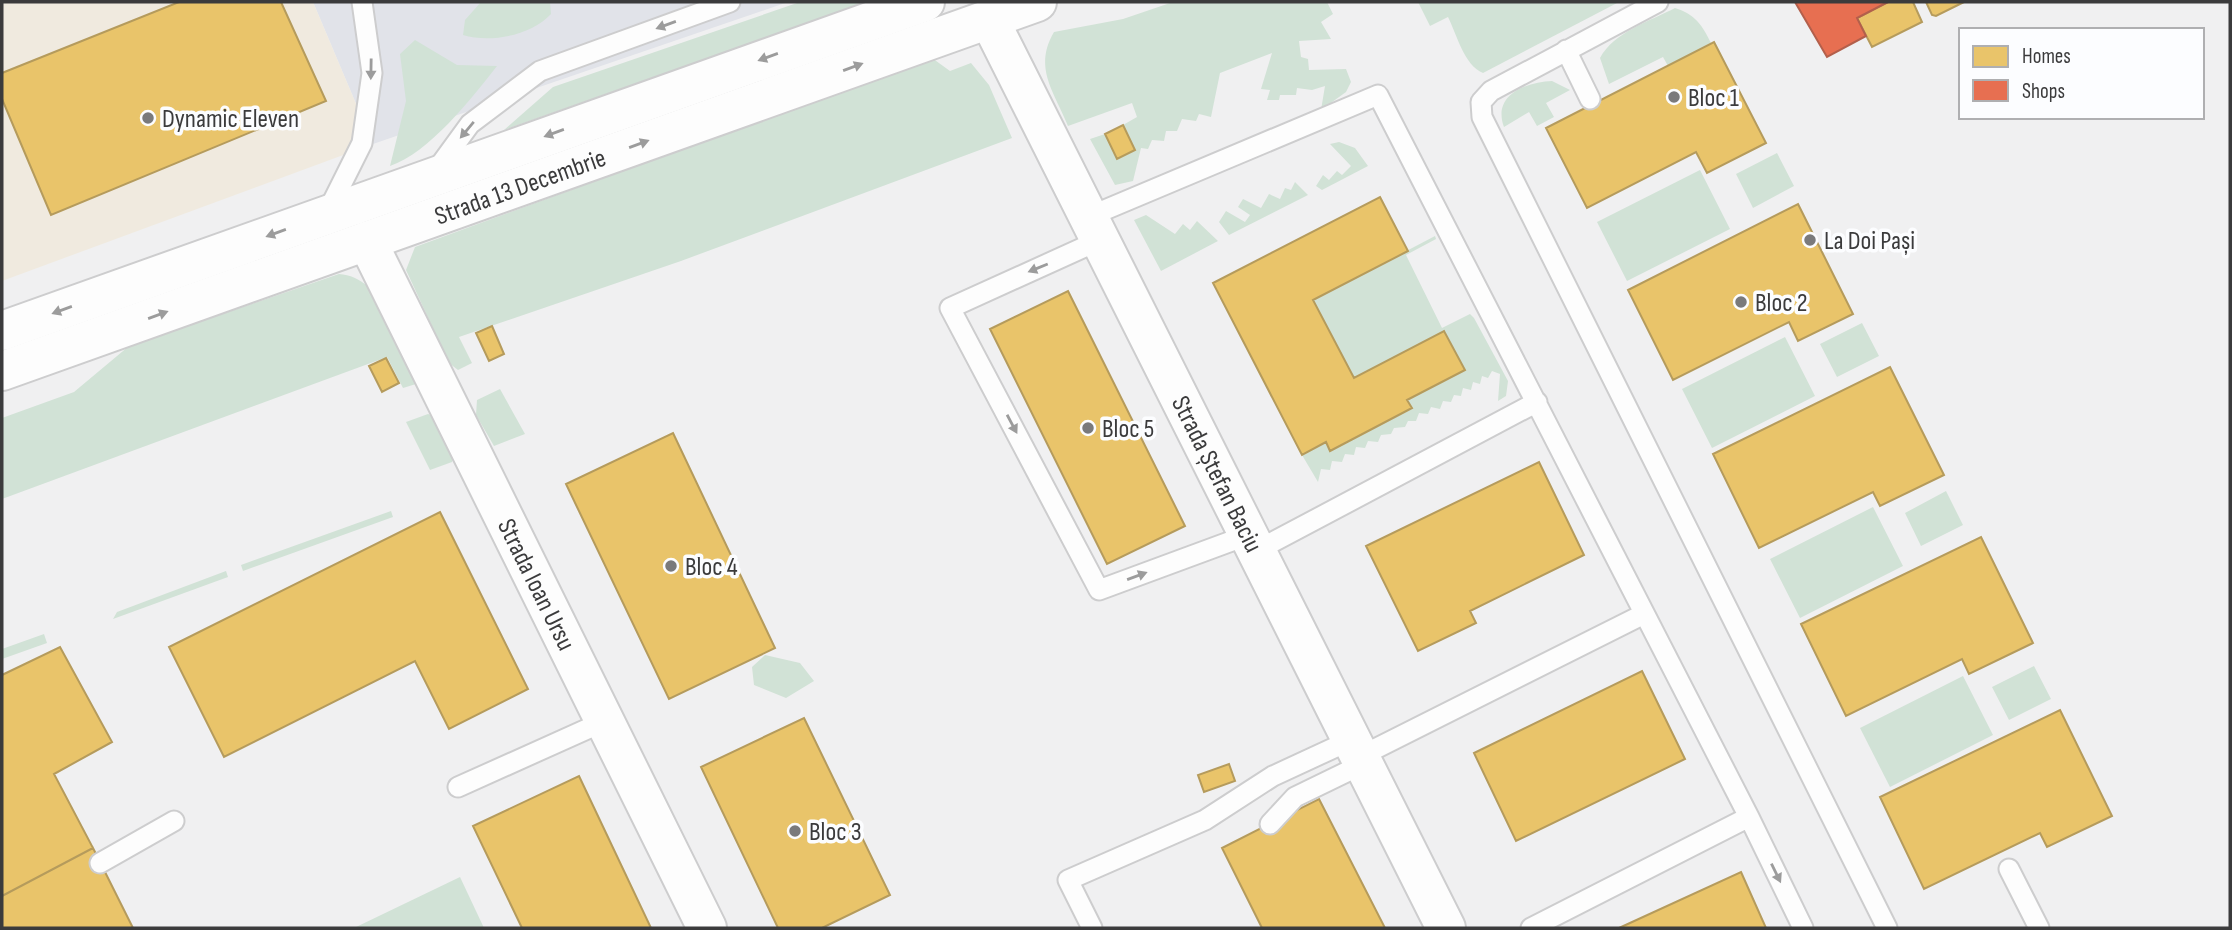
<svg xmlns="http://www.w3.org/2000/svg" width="2232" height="930" font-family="'Sofia Sans Condensed',sans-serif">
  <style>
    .built { fill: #e1e3e9 }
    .industrial { fill: #f0eadf }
    .green { fill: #d1e2d6 }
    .homes { fill: #e9c46a; stroke: #b59b5c; stroke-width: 2 }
    .shops { fill: #e76f51; stroke: #b35f4b; stroke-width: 2 }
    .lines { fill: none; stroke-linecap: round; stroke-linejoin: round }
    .service-casing { stroke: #cdcdce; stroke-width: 23 }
    .minor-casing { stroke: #cdcdce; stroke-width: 42 }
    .secondary-casing { stroke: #cdcdce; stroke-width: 42 }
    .service { stroke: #fdfdfd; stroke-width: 19 }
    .minor { stroke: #fdfdfd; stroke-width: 38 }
    .secondary { stroke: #fdfdfd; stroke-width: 38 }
    .oneway { fill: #9c9c9c }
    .poi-dot { fill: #7a7a7b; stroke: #fcfdff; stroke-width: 2.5 }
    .labels { text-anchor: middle; stroke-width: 7; stroke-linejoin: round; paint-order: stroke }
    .poi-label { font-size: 26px; fill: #3b3b3c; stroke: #fcfdff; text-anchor: start }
    .street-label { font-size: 26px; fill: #3b3b3c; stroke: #fcfdff }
  </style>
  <rect width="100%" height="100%" fill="#f0f0f1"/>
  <!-- built -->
  <path class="built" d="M313,2H788L373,144Z"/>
  <!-- industrial -->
  <path class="industrial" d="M2,2H313L373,144L2,281Z"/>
  <!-- green -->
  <path class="green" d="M481,2H550L551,14C531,36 490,43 463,35L465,20Z
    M800,2H867L504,130L553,87Z
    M1173,2H1327L1333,14L1321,22L1331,39L1299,41L1301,57L1308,59L1309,70L1346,69L1351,82L1346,92L1321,110L1325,86L1312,90L1297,88L1296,95H1280L1279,100H1267L1270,90L1261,89L1272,53L1220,73L1211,117L1199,114L1196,121L1182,119L1177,131H1166L1164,141L1152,140L1148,149L1141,148L1133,181L1115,185L1090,139L1105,134L1117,159L1134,150L1123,125L1137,117L1132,103L1068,126C1054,91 1033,68 1054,32L1123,19Z
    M1418,2H1614L1617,3L1483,73C1464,65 1457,35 1448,17L1430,26Z
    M1675,8C1695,14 1702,25 1711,43L1668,66L1663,57L1609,84L1600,58C1614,32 1650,21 1675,8Z
    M415,40L457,65L497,66C472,98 429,153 390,166L406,101L400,54Z
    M932,58L950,71L971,63L989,85L1012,138L681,261L459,337L472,363L458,370L449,363L406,270L415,247Z
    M1552,81L1570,90L1546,103L1554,117L1537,126L1529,112L1504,127C1492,95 1526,82 1552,81Z
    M1339,142L1355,148L1368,166L1322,190L1316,186L1323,175L1329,180L1337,171L1342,175L1351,166L1330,144Z
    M1777,153L1794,186L1753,208L1736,174Z
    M1700,170L1730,229L1627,281L1597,222Z
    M1295,182L1308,195L1229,235L1219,222L1226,211L1245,222L1250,215L1238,207L1243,199L1261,208L1269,194L1280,199L1285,188L1291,190Z
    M1146,215L1175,234L1183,224L1190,230L1197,221L1218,241L1161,271L1134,220Z
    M1435,236L1436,239L1406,255L1442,328L1470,314L1474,318L1508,381L1506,396L1498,401L1500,374L1492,371L1488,378L1482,376L1480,384L1473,382L1471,390L1463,388L1461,396L1454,395L1451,402L1443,401L1440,409L1431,407L1428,414L1419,413L1416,421H1408L1405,427L1394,428L1391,434L1381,435L1378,442L1368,441L1365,448L1356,447L1354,455L1345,454L1342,462L1332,461L1330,470L1321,469L1318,482L1302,455L1326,442L1330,450L1412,409L1407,400L1465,370L1444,331L1354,378L1313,300Z
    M339,274C383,277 402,340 419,373L416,384L403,388L387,357L2,499V418L74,392L129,346Z
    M1862,323L1879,356L1837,377L1820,344Z
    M1785,337L1815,396L1712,448L1682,389Z
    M500,389L525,434L494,446L476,415L477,400Z
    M428,414L433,416L453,458L452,462L430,470L406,422Z
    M1946,491L1963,525L1921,546L1905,513Z
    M1873,507L1903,566L1800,618L1770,559Z
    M391,511L393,517L243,571L241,565Z
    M226,571L228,577L113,619L117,612Z
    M44,634L47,643L2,659V649Z
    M765,655L800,663L814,681L786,698L754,685L752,667Z
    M2034,666L2051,699L2009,720L1992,687Z
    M1963,676L1993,735L1890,787L1860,728Z
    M460,877L484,928H354Z"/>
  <!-- homes -->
  <path class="homes" d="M179,2H281L326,101L51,215L2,99V73Z
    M1888,2H1913L1922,22L1872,47L1857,18Z
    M1926,2H1964L1936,16L1932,15Z
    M1714,42L1766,143L1707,173L1696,152L1587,208L1546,128Z
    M1123,125L1135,150L1117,159L1105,134Z
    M1380,197L1408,251L1313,300L1354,378L1444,331L1465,370L1407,400L1412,408L1330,451L1326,442L1302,455L1213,283Z
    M1798,204L1853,314L1798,341L1789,322L1673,380L1628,290Z
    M1068,291L1185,526L1107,564L990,329Z
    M492,326L504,354L489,361L476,333Z
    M386,358L399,383L382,392L369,366Z
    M1890,367L1944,475L1880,506L1873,492L1759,548L1713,454Z
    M673,433L775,648L669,699L566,484Z
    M1539,462L1584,555L1470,611L1476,623L1418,651L1366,546Z
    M440,512L528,689L449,729L415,661L224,757L169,647Z
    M1981,537L2033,643L1969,674L1962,659L1846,716L1801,624Z
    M60,647L112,742L54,774L93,848L2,896V675Z
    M1642,671L1685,759L1516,841L1474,753Z
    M2060,710L2112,816L2047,847L2040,833L1924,889L1880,797Z
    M804,718L890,895L822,928H778L701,767Z
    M1229,764L1235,781L1204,792L1198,775Z
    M579,776L651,928H522L473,826Z
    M1319,799L1385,928H1262L1222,848Z
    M93,848L133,928H2V896Z
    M1741,872L1766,928H1619Z"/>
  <!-- shops -->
  <path class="shops" d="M1795,2H1888L1857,18L1866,36L1827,57Z"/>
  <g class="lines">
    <!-- service casing -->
    <g class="service-casing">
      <path id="service" d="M1658,2L1491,91L1481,102L1482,117L1887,928
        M1566,50L1590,99
        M435,172L470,124L540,71L730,2
        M326,215L362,143L372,73L362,2
        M1088,217L1378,95L1749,817L1803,928
        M1100,240L950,308L1099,590L1248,535
        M1256,551L1537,402
        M1359,757L1644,614
        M458,787L605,721
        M1270,824L1295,797L1363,764
        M100,863L174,821
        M2009,869L2039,928
        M1092,928L1068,880L1205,820L1273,776L1351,740
        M1531,928L1749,817"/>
    </g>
    <!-- minor casing -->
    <g class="minor-casing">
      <g id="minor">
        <path id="s1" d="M989,19L1446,928"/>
        <path id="s2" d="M367,241L707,928"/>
      </g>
    </g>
    <!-- secondary casing -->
    <g class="secondary-casing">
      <g id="secondary">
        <path d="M2,331L925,2"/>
        <path id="s3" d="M2,371L1037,2"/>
      </g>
    </g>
    <!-- service -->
    <use href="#service" class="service"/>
    <!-- minor -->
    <use href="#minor" class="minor"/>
    <!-- secondary -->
    <use href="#secondary" class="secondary"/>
  </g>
  <!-- one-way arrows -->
  <defs><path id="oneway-solid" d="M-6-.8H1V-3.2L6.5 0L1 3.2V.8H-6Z" transform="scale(1.75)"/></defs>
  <g class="oneway">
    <use href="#oneway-solid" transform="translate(666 25) rotate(160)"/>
    <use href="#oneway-solid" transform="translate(768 57) rotate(160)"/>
    <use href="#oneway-solid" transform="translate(853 67) rotate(-20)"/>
    <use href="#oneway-solid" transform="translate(371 69) rotate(91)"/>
    <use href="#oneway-solid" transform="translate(467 130) rotate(130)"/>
    <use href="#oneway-solid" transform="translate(554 133) rotate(160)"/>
    <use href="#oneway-solid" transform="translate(639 144) rotate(-20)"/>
    <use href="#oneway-solid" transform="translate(276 233) rotate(160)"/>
    <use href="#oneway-solid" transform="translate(1038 268) rotate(158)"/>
    <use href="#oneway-solid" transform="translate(62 310) rotate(160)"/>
    <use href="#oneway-solid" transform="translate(158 315) rotate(-20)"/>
    <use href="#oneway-solid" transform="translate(1012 424) rotate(62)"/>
    <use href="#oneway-solid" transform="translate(1137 576) rotate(-20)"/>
    <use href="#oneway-solid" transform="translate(1776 873) rotate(64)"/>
  </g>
  <!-- markers -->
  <g class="poi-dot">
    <circle cx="1674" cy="97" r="7"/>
    <circle cx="148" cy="118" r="7"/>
    <circle cx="1810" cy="240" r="7"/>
    <circle cx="1741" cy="302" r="7"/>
    <circle cx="1088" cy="428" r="7"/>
    <circle cx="671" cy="566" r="7"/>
    <circle cx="795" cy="831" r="7"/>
  </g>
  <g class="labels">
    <!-- poi labels -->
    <g class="poi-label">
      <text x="1688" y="106">Bloc 1</text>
      <text x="162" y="127">Dynamic Eleven</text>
      <text x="1824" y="249">La Doi Pași</text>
      <text x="1755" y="311">Bloc 2</text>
      <text x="1102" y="437">Bloc 5</text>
      <text x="685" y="575">Bloc 4</text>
      <text x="809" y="840">Bloc 3</text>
    </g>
    <!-- street labels -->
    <g class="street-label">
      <text dy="9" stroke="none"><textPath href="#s3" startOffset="550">Strada 13 Decembrie</textPath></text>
      <text dy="9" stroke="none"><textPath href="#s1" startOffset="509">Strada Ștefan Baciu</textPath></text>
      <text dy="9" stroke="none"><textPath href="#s2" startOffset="383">Strada Ioan Ursu</textPath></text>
    </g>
  </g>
  <!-- border -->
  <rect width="2232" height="930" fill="none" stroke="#3b3b3c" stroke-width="7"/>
  <!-- legend -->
  <rect x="1959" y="28" width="245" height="91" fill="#fcfdff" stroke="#afafb1" stroke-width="2"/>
  <rect x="1973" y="46" width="35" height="21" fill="#e9c46a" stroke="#afafb1" stroke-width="2"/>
  <text x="2022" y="63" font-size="21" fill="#3b3b3c">Homes</text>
  <rect x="1973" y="80" width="35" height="21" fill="#e76f51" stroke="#afafb1" stroke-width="2"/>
  <text x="2022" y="98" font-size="21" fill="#3b3b3c">Shops</text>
</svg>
